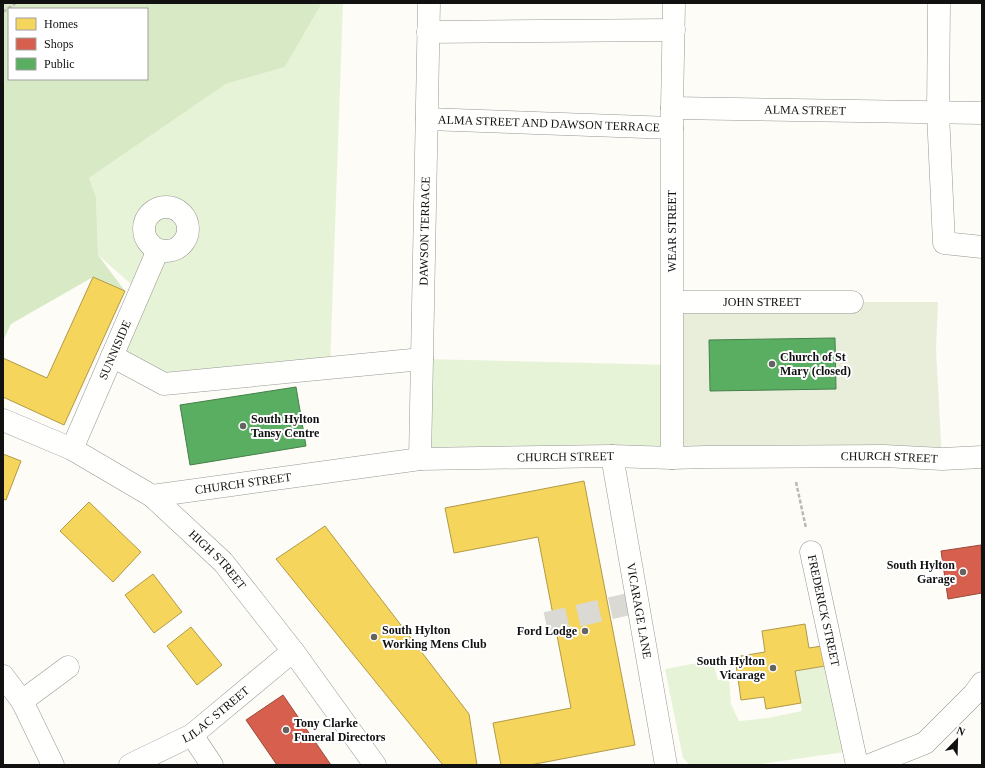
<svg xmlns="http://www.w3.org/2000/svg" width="985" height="768" font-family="Georgia,serif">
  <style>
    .green { fill: #e7f3d7 }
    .forest { fill: #d8eac5; fill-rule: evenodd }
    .cemetery { fill: #e9eedb }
    .homes { fill: #f6d55c; stroke: #b19a46 }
    .shops { fill: #d6604d; stroke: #9b483b }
    .public { fill: #5aae61; stroke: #447f49 }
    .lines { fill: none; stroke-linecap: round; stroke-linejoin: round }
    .minor-tunnel { stroke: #dad9d4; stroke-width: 22; stroke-dasharray: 22 11; stroke-linecap: butt }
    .minor-casing { stroke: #979795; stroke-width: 23 }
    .path { stroke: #b9b9b8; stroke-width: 2.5; stroke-dasharray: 4 2; stroke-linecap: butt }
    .minor { stroke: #fffffe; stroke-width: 22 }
    .poi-dot { fill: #646362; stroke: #fff; stroke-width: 1.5 }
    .labels { text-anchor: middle; stroke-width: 4; stroke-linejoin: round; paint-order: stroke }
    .street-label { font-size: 12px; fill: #111; stroke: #fff }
    .poi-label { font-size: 12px; font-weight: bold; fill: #111; stroke: #fff; text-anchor: start }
  </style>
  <rect width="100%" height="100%" fill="#fdfcf7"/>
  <!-- green -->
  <path class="green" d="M322,3H343L330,368L164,384L112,356L140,292L98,255L96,197L89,178L226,84L285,67Z
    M422,359L672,365V458L420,459Z
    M708,661L714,666L718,680L729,678L731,704L739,721L768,718L802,711L795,671L825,666L845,752L754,765H690L683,758L665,669Z"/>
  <!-- forest -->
  <path class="forest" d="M3,3H322L285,67L226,84L89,178L96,197L98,255L125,291L93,277L11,324L3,341ZM9,9H147V79H9Z"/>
  <!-- cemetery -->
  <path class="cemetery" d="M673,302H938L936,350L942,459L672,458Z"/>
  <!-- homes -->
  <path class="homes" d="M93,277L125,291L64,425L3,397V358L47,378Z
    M3,454L21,461L6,500L3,499Z
    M584,481L635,745L530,765H501L493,723L571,708L538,537L454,553L445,508Z
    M89,502L141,552L113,582L60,531Z
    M325,526L469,714L477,765H443L276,559Z
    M153,574L182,612L154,633L125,595Z
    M805,624L809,648L822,646L825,666L795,671L801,703L766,709L764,697L741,700L735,657L765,652L762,631Z
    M191,627L222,665L197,685L167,646Z"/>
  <!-- shops -->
  <path class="shops" d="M981,545L982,593L948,599L941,551Z
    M283,695L331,765H277L246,720Z"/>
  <!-- public -->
  <path class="public" d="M835,338L836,389L710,391L709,340Z
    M296,387L306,446L190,465L180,405Z"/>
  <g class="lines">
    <!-- minor-tunnel -->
    <path class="minor-tunnel" d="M546,623L638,602"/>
    <!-- minor casing -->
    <g class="minor-casing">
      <g id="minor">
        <path d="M939,3L938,113L944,243L982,247"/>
        <path d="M428,32L674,30"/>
        <path id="s1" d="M672,108L982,113"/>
        <path id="s2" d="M427,119L672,128"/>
        <circle cx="166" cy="229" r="22"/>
        <path id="s3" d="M673,302H852"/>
        <path d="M112,356L164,384L422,359"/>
        <path id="s4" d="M3,420L72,449L152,496L223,562L293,651L375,765"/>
        <path id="s5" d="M72,449L158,250"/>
        <path id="s6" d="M612,456L666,765"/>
        <path d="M672,458V108L674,3"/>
        <path id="s7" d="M420,459L429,3"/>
        <path id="s8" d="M152,496L420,459L612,456L672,458L706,457L884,456L942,459L982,457"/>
        <path id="s9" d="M811,552L857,765"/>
        <path d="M3,676L22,701"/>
        <path d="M192,735L212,765"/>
        <path d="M53,765L22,701L68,667"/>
        <path id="s10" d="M130,765L192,735L293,651"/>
        <path d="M870,765L925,743L974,694L982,683"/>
      </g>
    </g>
    <!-- path -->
    <path class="path" d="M3,12L16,3
      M796,482L806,528"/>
    <!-- minor -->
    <use href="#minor" class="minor"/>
  </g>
  <!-- markers -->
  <g class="poi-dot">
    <circle cx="772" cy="364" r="4"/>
    <circle cx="243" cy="426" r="4"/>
    <circle cx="963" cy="572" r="4"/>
    <circle cx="585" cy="631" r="4"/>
    <circle cx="374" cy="637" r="4"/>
    <circle cx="773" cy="668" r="4"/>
    <circle cx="286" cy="730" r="4"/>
  </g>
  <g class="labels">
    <!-- street labels -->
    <g class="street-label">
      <text dy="4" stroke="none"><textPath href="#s1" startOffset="133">ALMA STREET</textPath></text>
      <text dy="4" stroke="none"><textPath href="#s2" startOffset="122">ALMA STREET AND DAWSON TERRACE</textPath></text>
      <text dy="4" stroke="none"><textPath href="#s7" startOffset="228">DAWSON TERRACE</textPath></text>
      <text transform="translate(672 231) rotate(-90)" y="4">WEAR STREET</text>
      <text dy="4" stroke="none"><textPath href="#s3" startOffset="89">JOHN STREET</textPath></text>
      <text dy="4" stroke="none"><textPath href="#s5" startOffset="108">SUNNISIDE</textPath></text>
      <text dy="4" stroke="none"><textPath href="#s8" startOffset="416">CHURCH STREET</textPath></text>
      <text dy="4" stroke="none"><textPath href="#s8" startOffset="740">CHURCH STREET</textPath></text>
      <text dy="4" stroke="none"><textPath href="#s8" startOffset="92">CHURCH STREET</textPath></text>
      <text dy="4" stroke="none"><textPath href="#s4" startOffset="259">HIGH STREET</textPath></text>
      <text dy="4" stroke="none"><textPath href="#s6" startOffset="157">VICARAGE LANE</textPath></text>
      <text dy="4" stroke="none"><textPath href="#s9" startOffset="60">FREDERICK STREET</textPath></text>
      <text dy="4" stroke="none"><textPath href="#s10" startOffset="100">LILAC STREET</textPath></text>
    </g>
    <!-- poi labels -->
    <g class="poi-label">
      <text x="780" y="361">Church of St<tspan x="780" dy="14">Mary (closed)</tspan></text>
      <text x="251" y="423">South Hylton<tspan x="251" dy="14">Tansy Centre</tspan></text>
      <text x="955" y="569" text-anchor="end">South Hylton<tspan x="955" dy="14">Garage</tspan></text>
      <text x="382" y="634">South Hylton<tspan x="382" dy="14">Working Mens Club</tspan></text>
      <text x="577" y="635" text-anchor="end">Ford Lodge</text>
      <text x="765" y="665" text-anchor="end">South Hylton<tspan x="765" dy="14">Vicarage</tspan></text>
      <text x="294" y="727">Tony Clarke<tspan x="294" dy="14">Funeral Directors</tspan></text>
    </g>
  </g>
  <!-- border -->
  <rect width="985" height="768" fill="none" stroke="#111111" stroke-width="8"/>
  <!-- legend -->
  <rect x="8" y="8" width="140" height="72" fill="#ffffff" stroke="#a0a0a0"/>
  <rect x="16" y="18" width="20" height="12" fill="#f6d55c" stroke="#a0a0a0"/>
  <text x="44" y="28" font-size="12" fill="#111111">Homes</text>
  <rect x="16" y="38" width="20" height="12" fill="#d6604d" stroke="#a0a0a0"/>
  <text x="44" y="48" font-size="12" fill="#111111">Shops</text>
  <rect x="16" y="58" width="20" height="12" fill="#5aae61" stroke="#a0a0a0"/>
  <text x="44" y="68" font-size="12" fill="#111111">Public</text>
  <!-- north arrow -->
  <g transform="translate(957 740) rotate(23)" stroke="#ffffff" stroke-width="3" paint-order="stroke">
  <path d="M0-3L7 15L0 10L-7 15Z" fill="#111111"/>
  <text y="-6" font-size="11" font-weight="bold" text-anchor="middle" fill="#111111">N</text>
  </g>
</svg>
